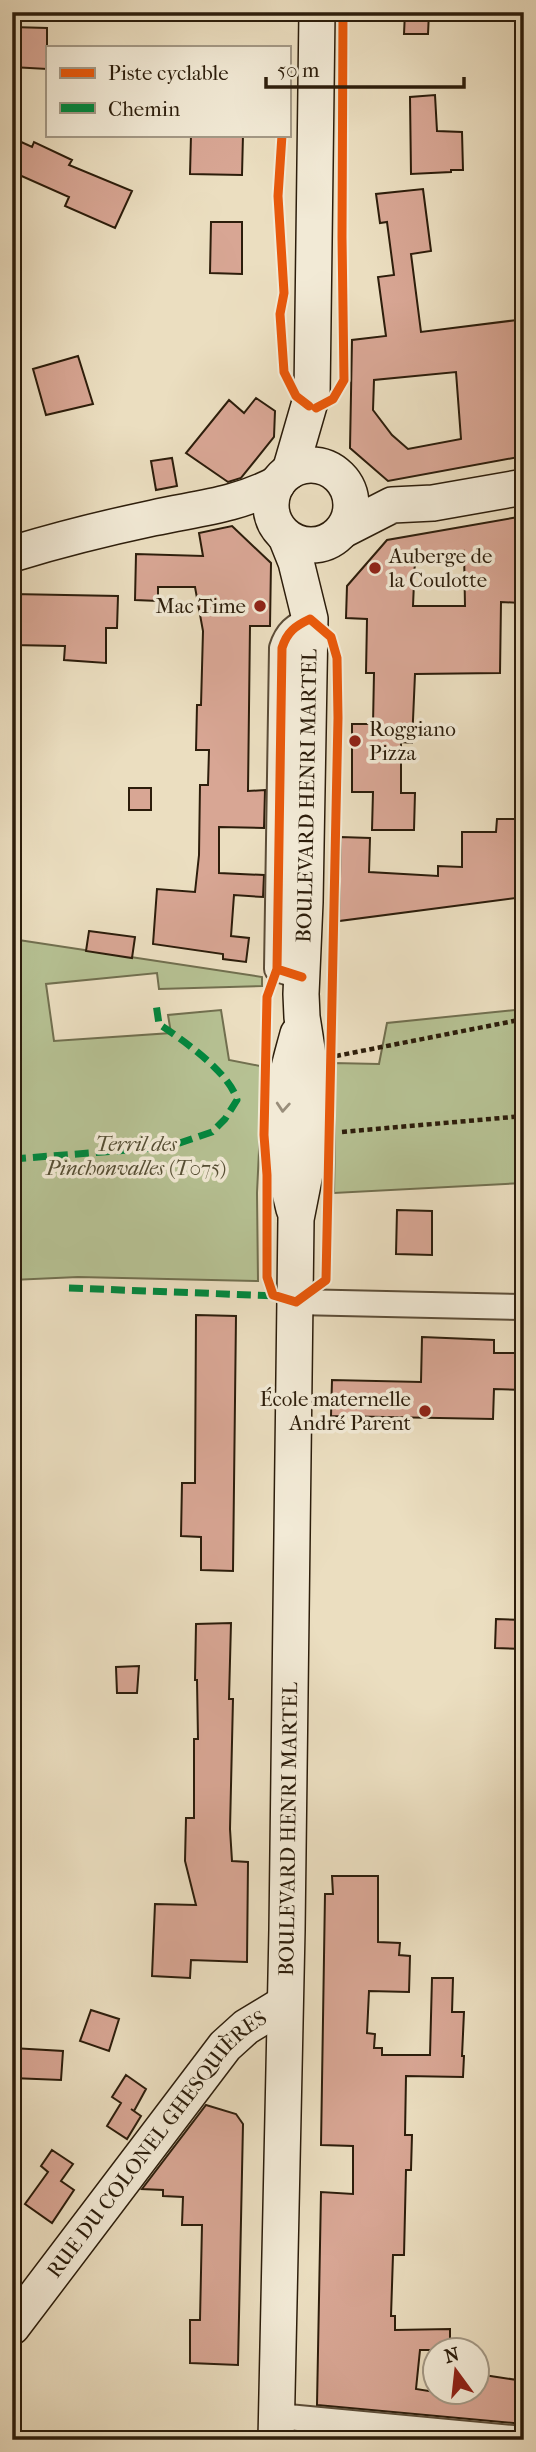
<svg xmlns="http://www.w3.org/2000/svg" width="536" height="2452" font-family="'IM FELL French Canon',serif">
  <style>
    .green { fill: #b6c193; stroke: #716f4f; stroke-width: 2 }
    .building { fill: #d8a694; stroke: #2c1d0b; stroke-width: 2; fill-rule: evenodd }
    .lines { fill: none; stroke-linecap: round; stroke-linejoin: round }
    .street-casing { stroke: #5c4d38; stroke-width: 28 }
    .secondary-casing { stroke: #2c1d0b; stroke-width: 38 }
    .path { stroke: #2c1d0b; stroke-width: 4.5; stroke-dasharray: 5 3.5; stroke-linecap: butt }
    .street { stroke: #f2ead6; stroke-width: 24 }
    .secondary { stroke: #f2ead6; stroke-width: 35 }
    .quiet { stroke: #00873e; stroke-width: 7; stroke-dasharray: 14 7; stroke-linecap: butt }
    .cycleway-casing { stroke: #f2ead6; stroke-width: 13 }
    .cycleway { stroke: #e8590c; stroke-width: 9 }
    .oneway { stroke: #998e7b }
    .poi-dot { fill: #8f2418; stroke: #f2ead6; stroke-width: 2.5 }
    .labels { text-anchor: middle; stroke-width: 7; stroke-linejoin: round; paint-order: stroke }
    .poi-label { font-size: 21px; fill: #2c1d0b; stroke: #f2ead6; text-anchor: start }
    .street-label { font-size: 21px; fill: #2c1d0b; stroke: #f2ead6 }
    .park-label { font-size: 21px; font-style: italic; fill: #554e34; stroke: #f2ead6 }
  </style>
  <rect width="100%" height="100%" fill="#ebdec0"/>
  <filter id="stains"><feTurbulence type="fractalNoise" baseFrequency=".00286" numOctaves="4"/><feColorMatrix values="0 0 0 0 .2 0 0 0 0 .09 0 0 0 0 .02 0 0 0 .5 -.17"/></filter>
  <radialGradient id="worn" r=".72"><stop offset=".6" stop-color="#630" stop-opacity="0"/><stop offset="1" stop-color="#630" stop-opacity=".3"/></radialGradient>
  <!-- green -->
  <path class="green" d="M12,939L262,977V986L159,989L157,973L46,984L54,1041L171,1033L168,1015L221,1010L229,1060L260,1066L262,1088L257,1193L258,1281L78,1277L12,1280Z
    M524,1009V1183L334,1193L335,1127L333,1063L379,1064L387,1023Z"/>
  <!-- building -->
  <path class="building" d="M405,12H429L428,34H404Z
    M12,27L47,28V69L12,67Z
    M435,95L437,131L462,132L463,170H451V172L411,174L410,97Z
    M191,135H243L242,175L190,174Z
    M19,141L32,147L34,142L72,160L69,165L132,191L115,228L65,206L69,197L17,174L19,170L12,167V157Z
    M423,189L431,251L411,254L421,332L517,320L524,407V456L388,481L350,448L352,340L386,336L378,277L394,275L387,222L380,223L376,194ZM456,372L461,439L408,449L392,435L373,410L374,380Z
    M211,222H242V274L210,273Z
    M78,356L93,404L46,415L33,369Z
    M256,398L275,411L274,437L241,478L228,482L186,453L229,400L244,413Z
    M172,458L177,486L156,490L151,461Z
    M524,516V553L519,554L520,603L501,602L500,673L415,674L412,743L401,742V793H415L414,830H372L373,792H352V724H373L374,673H366L367,619L346,618L347,586L387,540ZM464,551L465,606H413L415,559Z
    M232,526L271,563L270,626H250L248,791L265,790L264,828L219,827V873L264,875L263,897L234,895L231,936L249,938L246,962L223,959V954L153,944L157,889L195,892L199,855L200,785H208L209,750H196L197,705H201L203,631L195,587H158V601L135,600L136,554L203,556L199,533Z
    M12,594L118,596L117,628H106V663L64,660L65,646L12,645Z
    M129,788H151V810H129Z
    M497,819H524V849H521L524,897L339,921L341,837L370,838L369,872L438,876V866L462,867V832H496Z
    M89,931L135,937L132,958L86,951Z
    M397,1210L432,1211V1255L396,1254Z
    M196,1315L236,1316L233,1571L201,1570V1537L181,1536L182,1483H195Z
    M422,1337L494,1340V1353H524V1390L494,1389L493,1419L331,1416L332,1380L421,1382Z
    M496,1619L524,1620V1649L495,1648Z
    M231,1623L229,1699H233L230,1829L232,1861L248,1862L247,1962L191,1960L190,1978L152,1976L155,1904L196,1905L185,1861L186,1818H194V1739H198L197,1680H195L196,1624Z
    M139,1666L137,1693H117L116,1667Z
    M332,1876H378V1942L400,1943L399,1955L410,1956L409,1992L369,1991L367,2033L375,2034L374,2048H382V2055H430L432,1978H453L452,2012H464L462,2056H464L463,2077L406,2076L405,2135H412L411,2170H406L404,2255H393L391,2316H395V2330L450,2329V2350H420L416,2389L435,2392H477V2374L524,2381V2424L317,2405L321,2192L353,2194V2146L321,2145L325,1894H333Z
    M91,2010L119,2019L109,2051L80,2041Z
    M12,2048L63,2051L61,2080L12,2078Z
    M126,2075L146,2089L134,2111L131,2109L141,2116L127,2139L107,2126L121,2103L112,2097Z
    M206,2105L236,2114L243,2124L238,2365L190,2363V2320H200L202,2225H182L183,2197L163,2196V2190L142,2189Z
    M52,2150L73,2164L61,2181L74,2190L52,2223L25,2204L48,2172L41,2166Z"/>
  <g class="lines">
    <!-- street casing -->
    <g class="street-casing">
      <path id="street" d="M302,977L277,969L282,648C287,632 295,626 310,619
        M296,1302L524,1307
        M277,2416L524,2439"/>
    </g>
    <!-- secondary casing -->
    <g class="secondary-casing">
      <g id="secondary">
        <circle cx="311" cy="505" r="40"/>
        <path d="M290,471L312,395L317,12"/>
        <path d="M343,530L392,505L433,503L524,487"/>
        <path d="M12,554C58,540 106,528 153,518C199,508 234,506 277,484"/>
        <path d="M294,1209C284,1170 278,1132 284,1092C287,1072 293,1053 298,1034"/>
        <path id="s1" d="M12,2327L225,2046L246,2027L284,2004"/>
        <path id="s2" d="M276,2440L287,1930L296,1219L313,1133L312,1081L302,1017L301,994L305,902L310,619L296,562L286,537"/>
      </g>
    </g>
    <!-- path -->
    <path class="path" d="M336,1056L524,1019
      M342,1132L524,1116"/>
    <!-- street -->
    <use href="#street" class="street"/>
    <!-- secondary -->
    <use href="#secondary" class="secondary"/>
    <!-- quiet -->
    <path class="quiet" d="M12,1159L168,1147L212,1132L225,1119L237,1100C230,1073 183,1040 159,1024L156,1004
      M69,1288L278,1296"/>
    <!-- cycleway casing -->
    <g class="cycleway-casing">
      <path id="cycleway" d="M282,135L278,196L284,293L280,314L284,372L296,396L309,406
        M316,408L333,399L344,380L342,237L343,12
        M277,969L267,997L264,1135L267,1175V1277L273,1295L296,1302L326,1280L338,718L337,658L331,637L310,619
        M302,977L277,969L282,648C287,632 295,626 310,619"/>
    </g>
    <!-- cycleway -->
    <use href="#cycleway" class="cycleway"/>
  </g>
  <!-- one-way arrows -->
  <defs><path id="oneway-chevron" d="M-2-3.5L2.5 0L-2 3.5" fill="none" stroke-width="1.6" stroke-linecap="round" stroke-linejoin="round" transform="scale(1.75)"/></defs>
  <use class="oneway" href="#oneway-chevron" transform="translate(283 1107) rotate(94)"/>
  <!-- markers -->
  <g class="poi-dot">
    <circle cx="375" cy="568" r="7"/>
    <circle cx="260" cy="606" r="7"/>
    <circle cx="355" cy="741" r="7"/>
    <circle cx="425" cy="1411" r="7"/>
  </g>
  <g class="labels">
    <!-- poi labels -->
    <g class="poi-label">
      <text x="389" y="563">Auberge de<tspan x="389" dy="24">la Coulotte</tspan></text>
      <text x="246" y="613" text-anchor="end">Mac Time</text>
      <text x="369" y="736">Roggiano<tspan x="369" dy="24">Pizza</tspan></text>
      <text x="411" y="1406" text-anchor="end">École maternelle<tspan x="411" dy="24">André Parent</tspan></text>
    </g>
    <!-- street labels -->
    <g class="street-label">
      <text dy="7" stroke="none"><textPath href="#s2" startOffset="1647">BOULEVARD HENRI MARTEL</textPath></text>
      <text dy="7" stroke="none"><textPath href="#s2" startOffset="611">BOULEVARD HENRI MARTEL</textPath></text>
      <text dy="7" stroke="none"><textPath href="#s1" startOffset="234">RUE DU COLONEL GHESQUIÈRES</textPath></text>
    </g>
    <!-- park labels -->
    <g class="park-label">
      <text x="136" y="1151">Terril des<tspan x="136" dy="24">Pinchonvalles (T075)</tspan></text>
    </g>
  </g>
  <!-- margin -->
  <rect width="536" height="2452" fill="none" stroke="#ebdec0" stroke-width="42"/>
  <rect x="14" y="14" width="508" height="2424" fill="none" stroke="#2c1d0b" stroke-width="3.5"/>
  <rect x="21" y="21" width="494" height="2410" fill="none" stroke="#2c1d0b" stroke-width="2"/>
  <!-- legend -->
  <rect x="46" y="46" width="245" height="91" fill="#f2ead6" stroke="#a39885" stroke-width="2"/>
  <rect x="60" y="68" width="35" height="10" fill="#e8590c" stroke="#a39885" stroke-width="2"/>
  <text x="108" y="80" font-size="21" fill="#2c1d0b">Piste cyclable</text>
  <rect x="60" y="103" width="35" height="10" fill="#00873e" stroke="#a39885" stroke-width="2"/>
  <text x="108" y="116" font-size="21" fill="#2c1d0b">Chemin</text>
  <!-- north arrow -->
  <g transform="translate(456 2371) rotate(345)"><circle r="33" fill="#f2ead6" stroke="#a39885" stroke-width="2"/>
  <path d="M0-5L12 26L0 18L-12 26Z" fill="#8f2418"/>
  <text y="-10" font-size="19" font-weight="bold" text-anchor="middle" fill="#2c1d0b">N</text>
  </g>
  <!-- scale -->
  <path d="M266 77v10h198v-10" fill="none" stroke="#2c1d0b" stroke-width="3.5"/>
  <text x="277" y="77" font-size="21" fill="#2c1d0b" stroke="#f2ead6" stroke-width="5" paint-order="stroke">50 m</text>
  <rect width="100%" height="100%" filter="url(#stains)"/>
  <rect width="100%" height="100%" fill="url(#worn)"/>
</svg>
